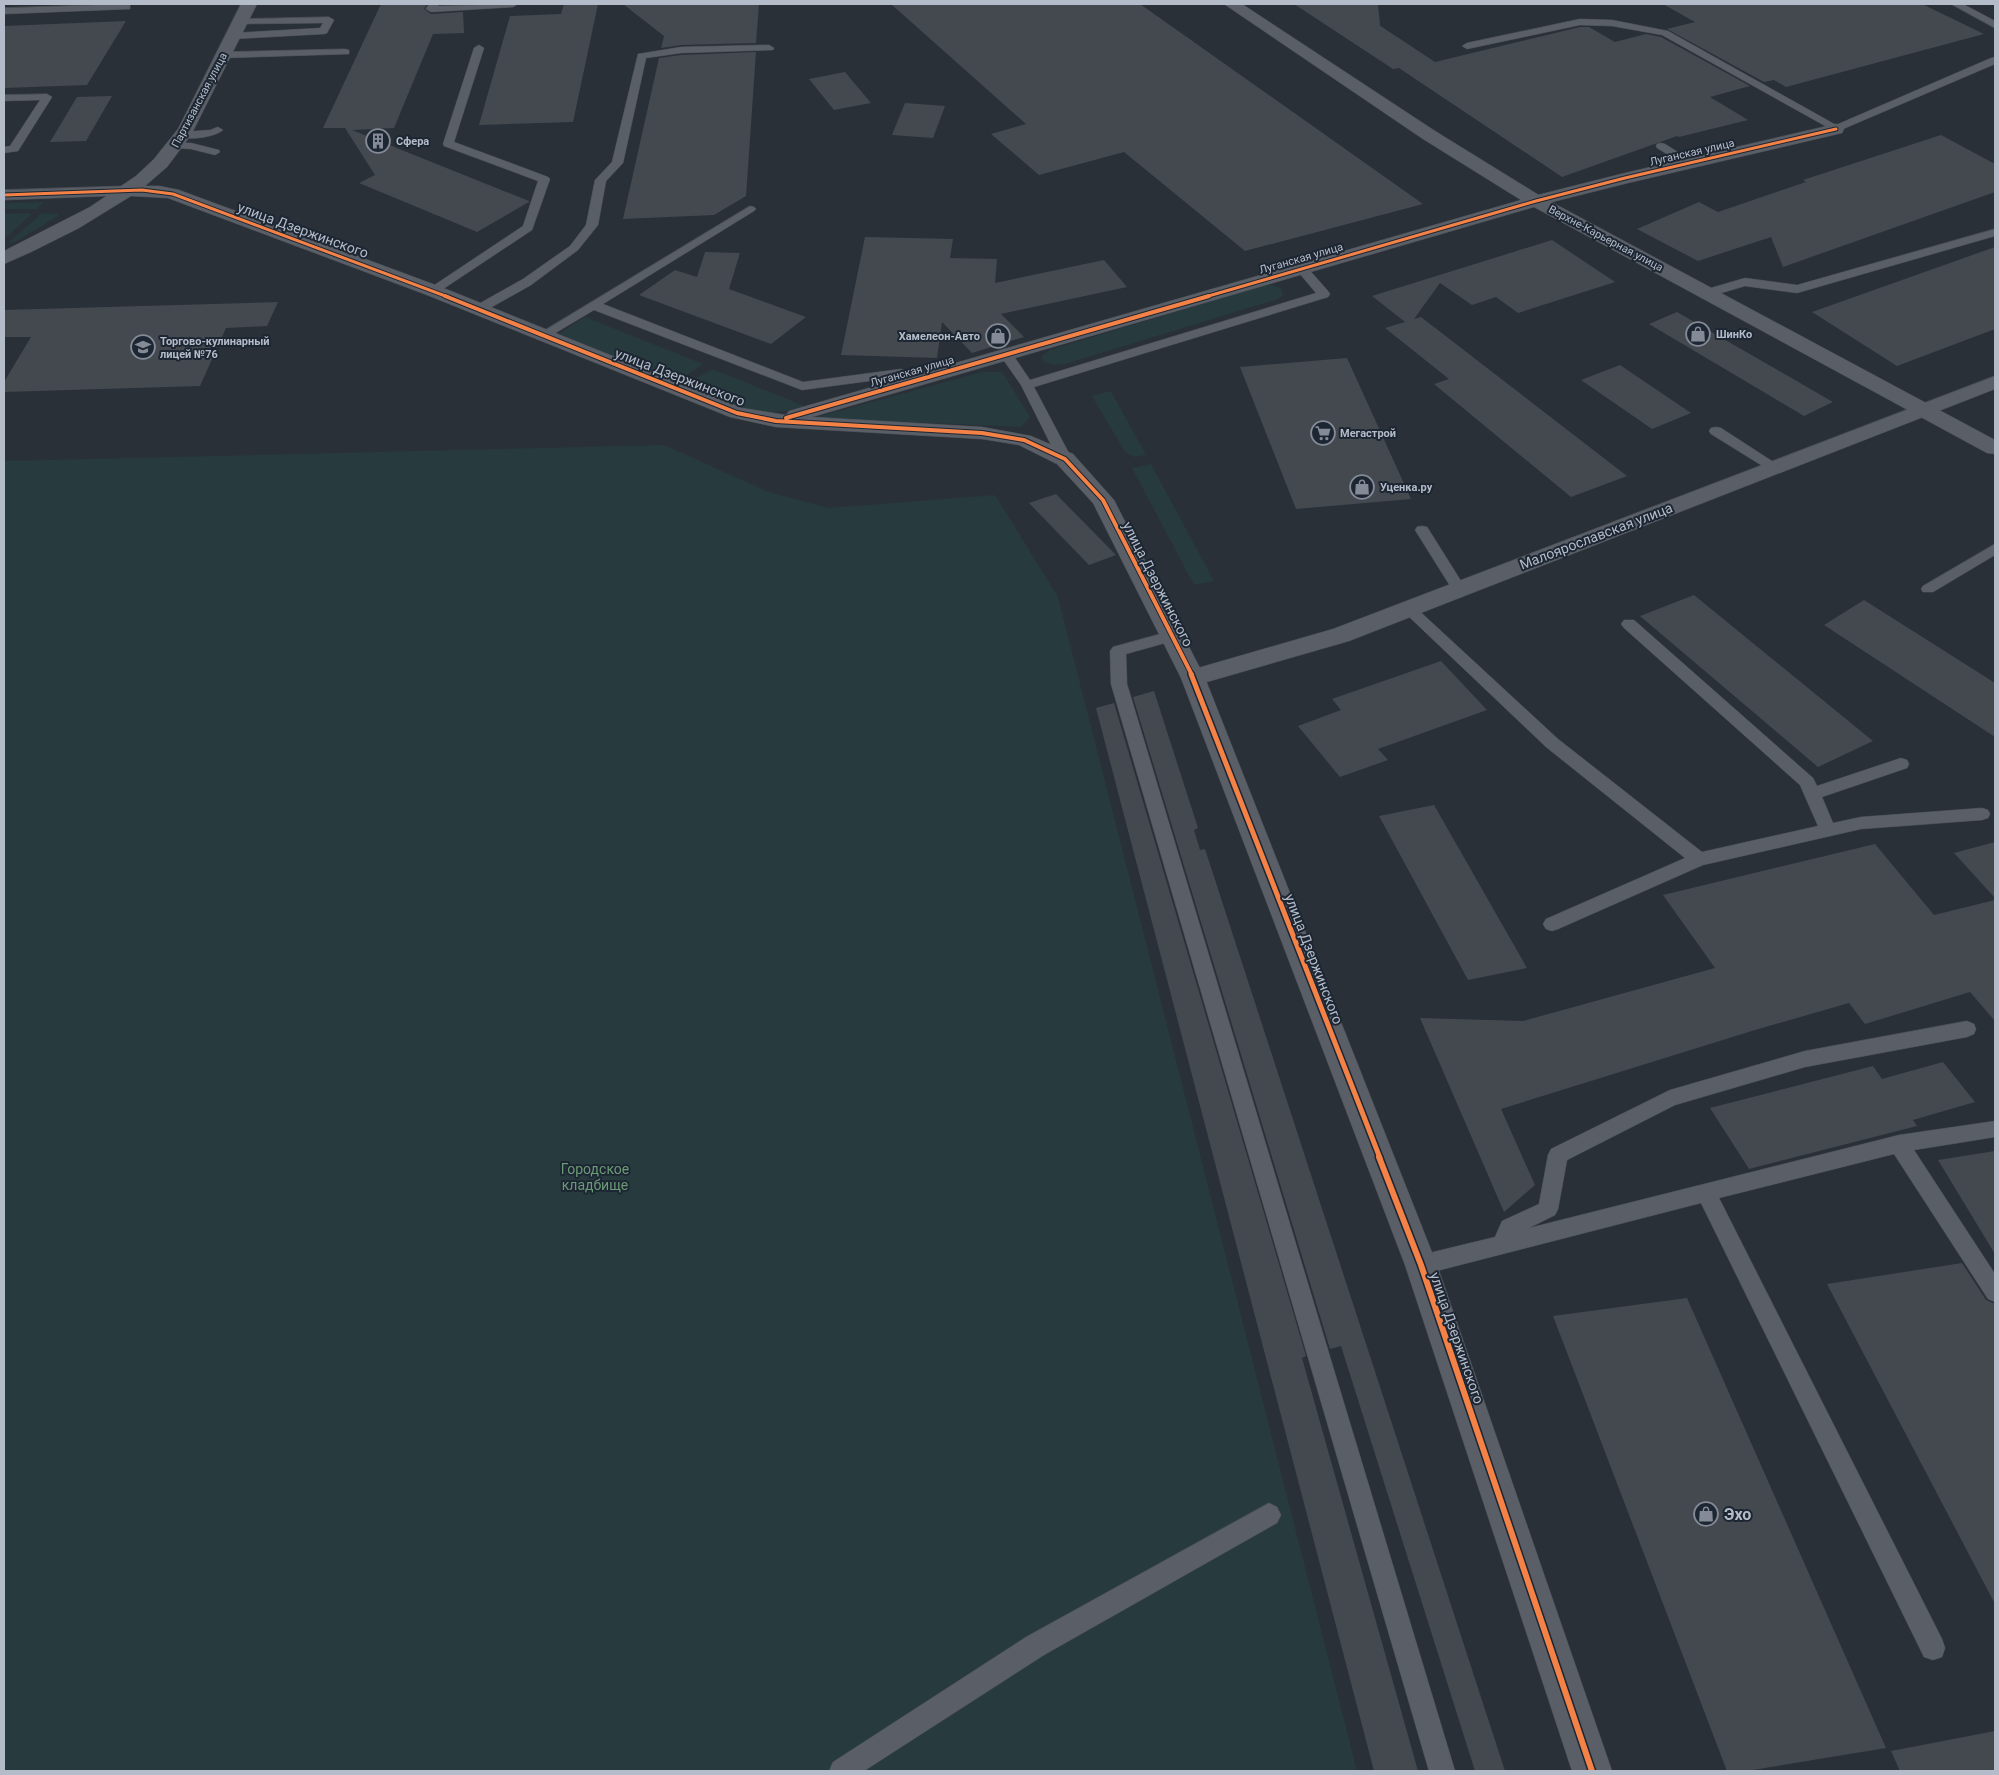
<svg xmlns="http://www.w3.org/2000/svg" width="1999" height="1775" font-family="Roboto,sans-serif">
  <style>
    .green { fill: #273a3e }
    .building { fill: #444950 }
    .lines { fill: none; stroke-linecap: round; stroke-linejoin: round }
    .service-casing { stroke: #484c53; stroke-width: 1 }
    .minor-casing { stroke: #484c53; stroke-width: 1 }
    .tertiary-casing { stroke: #484c53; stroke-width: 1 }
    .service { fill: #5a5e66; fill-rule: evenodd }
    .minor { fill: #5a5e66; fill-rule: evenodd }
    .tertiary { fill: #5a5e66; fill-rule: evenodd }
    .cycleway-far3-casing { stroke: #1d2633; stroke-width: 5 }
    .cycleway-far2-casing { stroke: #1d2633; stroke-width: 6 }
    .cycleway-far1-casing { stroke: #1d2633; stroke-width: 8 }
    .cycleway-casing { stroke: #1d2633; stroke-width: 9 }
    .cycleway-far3 { stroke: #f48246; stroke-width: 3 }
    .cycleway-far2 { stroke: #f48246; stroke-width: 4 }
    .cycleway-far1 { stroke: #f48246; stroke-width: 5 }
    .cycleway { stroke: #f48246; stroke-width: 6 }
    .labels { text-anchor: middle; stroke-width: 4; stroke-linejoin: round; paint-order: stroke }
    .far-street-label { font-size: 11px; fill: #b4bcc9; stroke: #1d2633 }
    .far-poi-label { font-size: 11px; font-weight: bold; fill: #b4bcc9; stroke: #1d2633; text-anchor: start }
    .street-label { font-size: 14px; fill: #b4bcc9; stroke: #1d2633 }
    .park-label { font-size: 14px; fill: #6b9a76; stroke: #1d2633 }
    .near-poi-label { font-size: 16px; font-weight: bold; fill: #b4bcc9; stroke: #1d2633; text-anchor: start }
  </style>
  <rect width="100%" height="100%" fill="#2a3038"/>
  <!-- green -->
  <path class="green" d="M44,202L37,209H4V203Z
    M29,213L31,215L4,239V214Z
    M42,213L57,214L58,216L15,242L8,243Z
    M1273,285L1281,288L1283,295L1278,299L1065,364L1052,365L1042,361L1043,355L1050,350L1261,286Z
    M585,317L703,364L675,383L559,334Z
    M712,369L807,407L763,414L740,410L681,387Z
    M982,372H1002L1030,417L1021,427L813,418Z
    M1111,391L1146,455L1134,457L1125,452L1092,396Z
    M664,445L769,492L829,508L995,495L1058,597L1357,1771H4V461Z
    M1151,464L1214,581L1194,585L1132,468Z"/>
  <!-- building -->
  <path class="building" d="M381,4H427L424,9L431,14L463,12L464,33L433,34L394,128L352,130L529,201V202L477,232L359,183L375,175L345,128H323Z
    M564,4H598L573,122L479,125L510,16L561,14Z
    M623,4H759L756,43L681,45L661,48L664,36Z
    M891,4H1140L1423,204L1245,251L1124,152L1039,175L991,134L1026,124Z
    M1294,4H1378L1380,25H1379L1435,62L1580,27H1589L1615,42L1646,34L1661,37L1750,86L1710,97L1748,120L1679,137L1677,136L1562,177L1399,68L1393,69Z
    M1663,4H1922L1984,34L1786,87L1774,80L1764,82L1667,29L1695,22Z
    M126,21L87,85L4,88V26Z
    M756,52L746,196L714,215L623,219L659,58L681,55Z
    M845,72L871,103L834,110L809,79Z
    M112,96L86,141L50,142L77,97Z
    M905,103L945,106L933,138L892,135Z
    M1941,135L1995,164V192L1783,267L1771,237L1698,261L1637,229L1699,202L1718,212L1806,182L1803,180Z
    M865,237L953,239L950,258L997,259L995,283L1104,260L1127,287L1001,314L1024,337L972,353L942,322L937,358L841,355Z
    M1552,240L1615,282L1518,313L1496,297L1472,305L1440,283L1414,319L1421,317L1627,476L1571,497L1434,384L1449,379L1385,328L1405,322L1372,296Z
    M1995,247V329L1897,366L1812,312Z
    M705,252L740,253L729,289L806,317L771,344L639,295L675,270L697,277Z
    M278,302L267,326L226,328L200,386L4,392V382L31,337H4V310Z
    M1677,312L1833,402L1804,416L1649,324Z
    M1347,358L1411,499L1296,509L1240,367Z
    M1620,365L1691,413L1652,429L1581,380Z
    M1056,494L1116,555L1089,565L1029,503Z
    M1694,595L1873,741L1818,767L1640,616Z
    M1864,600L1995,683V737L1824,625Z
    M1441,661L1487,710L1378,749L1388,760L1340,777L1298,726L1341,710L1332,699Z
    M1154,691L1198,828L1194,830L1200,850L1205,849L1505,1771H1475L1341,1346L1330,1349L1133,697Z
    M1114,703L1306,1356L1302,1358L1418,1771H1374L1096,708Z
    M1434,805L1527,968L1468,980L1379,816Z
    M1995,842V898L1954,853Z
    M1875,844L1934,915L1995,900V1021L1970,992L1865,1024L1849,1003L1755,1030L1501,1109L1535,1185L1504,1212L1420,1018L1523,1021L1715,968L1663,895Z
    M1943,1062L1975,1102L1913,1120L1917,1126L1749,1169L1710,1108L1873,1066L1882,1079Z
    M1995,1151V1254L1938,1160Z
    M1962,1263L1986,1300L1995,1304V1604L1827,1284Z
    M1687,1298L1886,1748L1747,1771H1727L1553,1316Z
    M1995,1731V1771H1900L1891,1751Z"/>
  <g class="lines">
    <!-- service casing -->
    <g class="service-casing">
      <path id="service" d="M127,4L130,5V9L4,14V8Z
        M429,4H439L438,6L518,4L513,7L431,12L426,9Z
        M1951,4H1963L1995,21V28Z
        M329,17L334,20L327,33L324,34L233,39L228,36L233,33L320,28L323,23L237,24L235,22L240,19Z
        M1580,19L1612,20L1668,31L1836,125L1991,58L1995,57V64L1836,132L1662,35L1612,26L1580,25L1467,49L1462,46L1467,43Z
        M479,45L484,48L454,142L548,177L550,179L532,230L434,295L428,291L430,288L523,226L538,181L444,146L443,144L474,48Z
        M769,45L774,48L773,50L681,53L646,58L623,163L606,181L598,225L578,250L531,285L483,312H475L473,309L475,306L523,279L570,246L586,225L595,180L612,162L638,54L681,47Z
        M345,49L349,50V54L223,58L218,55L223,52Z
        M47,94L52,97L18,151L4,153V147L10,146L40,100L4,101V95Z
        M218,127L223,130C216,137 184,142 177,135L182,132L210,130Z
        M176,143H191L219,150L220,152L215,155L191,149L172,148L171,146Z
        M1661,143L1665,144L1695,163L1689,166L1685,165L1657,148L1656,146L1657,144Z
        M750,206L754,207L756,209L754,211L603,304L803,382L901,369L921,377L922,380L921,383H911L899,377L802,390L594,310L547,338H539L537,335Z
        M1995,229V236L1797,293L1745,286L1708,297L1702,293L1704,290L1745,278L1797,285Z
        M1301,264L1305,265L1328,291L1330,294L1328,297L1034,387L1072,459L1070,462L1065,463L1058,459L1021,385L1000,355L1006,351L1011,352L1030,380L1316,293L1295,268Z
        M1716,427L1721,428L1781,467L1774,471L1769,470L1711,434L1709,431L1711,428Z
        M1422,526L1427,527L1429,530L1466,589L1464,592H1454L1452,589L1415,530L1417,527Z
        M1995,544V555L1933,592H1923L1921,589L1923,586Z
        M1409,604L1414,606L1558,739L1702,852L1818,826L1800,785L1624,628L1621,624L1624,620H1634L1813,778L1817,786L1901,758L1907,760L1909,764L1907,768L1822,797L1833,823L1861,817L1982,808L1988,810L1990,814L1988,818L1982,820L1861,829L1703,865L1558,929L1552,931L1546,929L1543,924L1546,919L1685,858L1546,747L1404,612L1401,609L1404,606Z
        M1171,631L1176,632L1179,636L1176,640L1126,654L1127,684L1455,1771H1429L1111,684L1110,651L1113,647Z
        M1967,1021L1974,1024L1976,1029L1974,1034L1967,1037L1805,1067L1675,1105L1567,1160L1558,1209L1555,1215L1529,1228L1899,1135L1995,1121V1137L1914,1150L1995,1274V1302L1988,1299L1894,1154L1719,1198L1942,1639L1945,1648L1942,1657L1933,1660L1924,1657L1701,1203L1421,1275L1414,1272L1411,1265L1414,1258L1421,1255L1495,1237L1502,1221L1539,1204L1548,1155L1551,1149L1670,1090L1805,1051Z
        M1269,1503L1277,1507L1281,1515L1277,1523L1044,1655L864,1771H829L833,1762L1026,1637Z"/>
    </g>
    <!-- minor casing -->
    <g class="minor-casing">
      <path id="minor" d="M1836,124L1842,125L1844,129L1842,133L1628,183L1536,206L1530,205L1527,201L1530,197L1625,173Z
        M126,186L132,187L135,191L132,195L4,200V190Z
        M1995,376V389L1349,641L1193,686L1184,684L1181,678L1184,672L1333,629Z"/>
    </g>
    <!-- tertiary casing -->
    <g class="tertiary-casing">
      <path id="tertiary" d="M241,4H257L191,135L167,167L145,186H159L179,190L441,287L742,408L786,415L789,411L1521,200L1423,139L1224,4H1242L1435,131L1542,197L1995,440V454L1987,453L1534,207L812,417L982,427L1031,436L1073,454L1114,500L1205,678L1437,1265L1612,1771H1572L1405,1265L1181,678L1093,503L1057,464L1019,445L982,439L776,427L730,417L427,295L168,198L131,196L79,228L31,252L4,264V251L90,207L136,176L154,159L178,129Z"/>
    </g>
    <!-- service -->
    <use href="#service" class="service"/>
    <!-- minor -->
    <use href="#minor" class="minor"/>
    <!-- tertiary -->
    <use href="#tertiary" class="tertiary"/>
    <!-- cycleway-far3 casing -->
    <g class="cycleway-far3-casing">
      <path id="cycleway-far3" d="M4,195L142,190L173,194L448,297
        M1205,297L1536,201L1625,178L1836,129"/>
    </g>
    <!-- cycleway-far2 casing -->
    <g class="cycleway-far2-casing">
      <path id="cycleway-far2" d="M445,296L737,413L776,421L982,433L1024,440L1065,459L1103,500L1192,675
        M786,418L1209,296"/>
    </g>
    <!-- cycleway-far1 casing -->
    <g class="cycleway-far1-casing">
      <path id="cycleway-far1" d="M1191,674L1380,1158"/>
    </g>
    <!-- cycleway casing -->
    <g class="cycleway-casing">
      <path id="cycleway" d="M1379,1157L1421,1265L1592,1771"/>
    </g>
    <!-- cycleway-far3 -->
    <use href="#cycleway-far3" class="cycleway-far3"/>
    <!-- cycleway-far2 -->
    <use href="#cycleway-far2" class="cycleway-far2"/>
    <!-- cycleway-far1 -->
    <use href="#cycleway-far1" class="cycleway-far1"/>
    <!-- cycleway -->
    <use href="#cycleway" class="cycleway"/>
  </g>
  <!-- icons -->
  <defs>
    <g id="building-ring" transform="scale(1.25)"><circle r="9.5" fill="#1d2633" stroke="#848b96" stroke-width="1.5"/><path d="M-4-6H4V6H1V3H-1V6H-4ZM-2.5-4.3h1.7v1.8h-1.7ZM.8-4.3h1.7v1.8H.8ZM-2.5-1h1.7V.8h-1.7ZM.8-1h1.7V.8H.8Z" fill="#848b96"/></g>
    <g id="shop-ring" transform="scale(1.25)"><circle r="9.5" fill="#1d2633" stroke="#848b96" stroke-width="1.5"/><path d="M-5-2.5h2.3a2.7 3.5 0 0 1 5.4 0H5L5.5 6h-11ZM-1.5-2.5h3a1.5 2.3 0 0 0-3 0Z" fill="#848b96"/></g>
    <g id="school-ring" transform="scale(1.25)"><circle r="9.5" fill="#1d2633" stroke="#848b96" stroke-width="1.5"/><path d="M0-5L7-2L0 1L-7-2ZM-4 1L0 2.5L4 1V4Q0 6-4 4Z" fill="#848b96"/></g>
    <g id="supermarket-ring" transform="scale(1.25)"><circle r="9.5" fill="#1d2633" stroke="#848b96" stroke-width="1.5"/><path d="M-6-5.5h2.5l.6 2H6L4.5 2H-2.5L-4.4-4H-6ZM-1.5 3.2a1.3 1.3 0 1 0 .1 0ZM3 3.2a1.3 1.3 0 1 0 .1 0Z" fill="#848b96"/></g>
  </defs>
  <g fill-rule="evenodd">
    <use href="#building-ring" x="378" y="141"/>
    <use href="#shop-ring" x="1698" y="334"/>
    <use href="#shop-ring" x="998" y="336"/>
    <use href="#school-ring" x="143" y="347"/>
    <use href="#supermarket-ring" x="1323" y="433"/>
    <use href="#shop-ring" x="1362" y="487"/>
    <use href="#shop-ring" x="1706" y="1514"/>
  </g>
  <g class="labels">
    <!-- far-street labels -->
    <g class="far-street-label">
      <text transform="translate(199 100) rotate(-62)" y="4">Партизанская улица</text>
      <text transform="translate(1692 152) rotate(-13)" y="4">Луганская улица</text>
      <text transform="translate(1606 238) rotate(28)" y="4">Верхне-Карьерная улица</text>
      <text transform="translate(1301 258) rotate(-16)" y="4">Луганская улица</text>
      <text transform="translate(912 371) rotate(-16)" y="4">Луганская улица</text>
    </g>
    <!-- far-poi labels -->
    <g class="far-poi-label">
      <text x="396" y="145">Сфера</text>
      <text x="1716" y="338">ШинКо</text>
      <text x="980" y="340" text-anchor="end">Хамелеон-Авто</text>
      <text x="160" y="345">Торгово-кулинарный<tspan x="160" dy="13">лицей №76</tspan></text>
      <text x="1340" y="437">Мегастрой</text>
      <text x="1380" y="491">Уценка.ру</text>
    </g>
    <!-- street labels -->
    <g class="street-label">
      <text transform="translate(303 230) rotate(20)" y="5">улица Дзержинского</text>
      <text transform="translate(680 377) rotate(21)" y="5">улица Дзержинского</text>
      <text transform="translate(1596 536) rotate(-21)" y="5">Малоярославская улица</text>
      <text transform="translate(1158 584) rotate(63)" y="5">улица Дзержинского</text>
      <text transform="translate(1314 959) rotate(69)" y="5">улица Дзержинского</text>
      <text transform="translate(1457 1338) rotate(71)" y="5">улица Дзержинского</text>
    </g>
    <!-- park labels -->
    <g class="park-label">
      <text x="595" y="1174">Городское<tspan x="595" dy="16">кладбище</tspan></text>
    </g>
    <!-- near-poi labels -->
    <g class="near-poi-label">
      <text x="1724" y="1520">Эхо</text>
    </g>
  </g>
  <!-- border -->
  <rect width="1999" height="1775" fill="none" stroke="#b4bcc9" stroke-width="10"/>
</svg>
